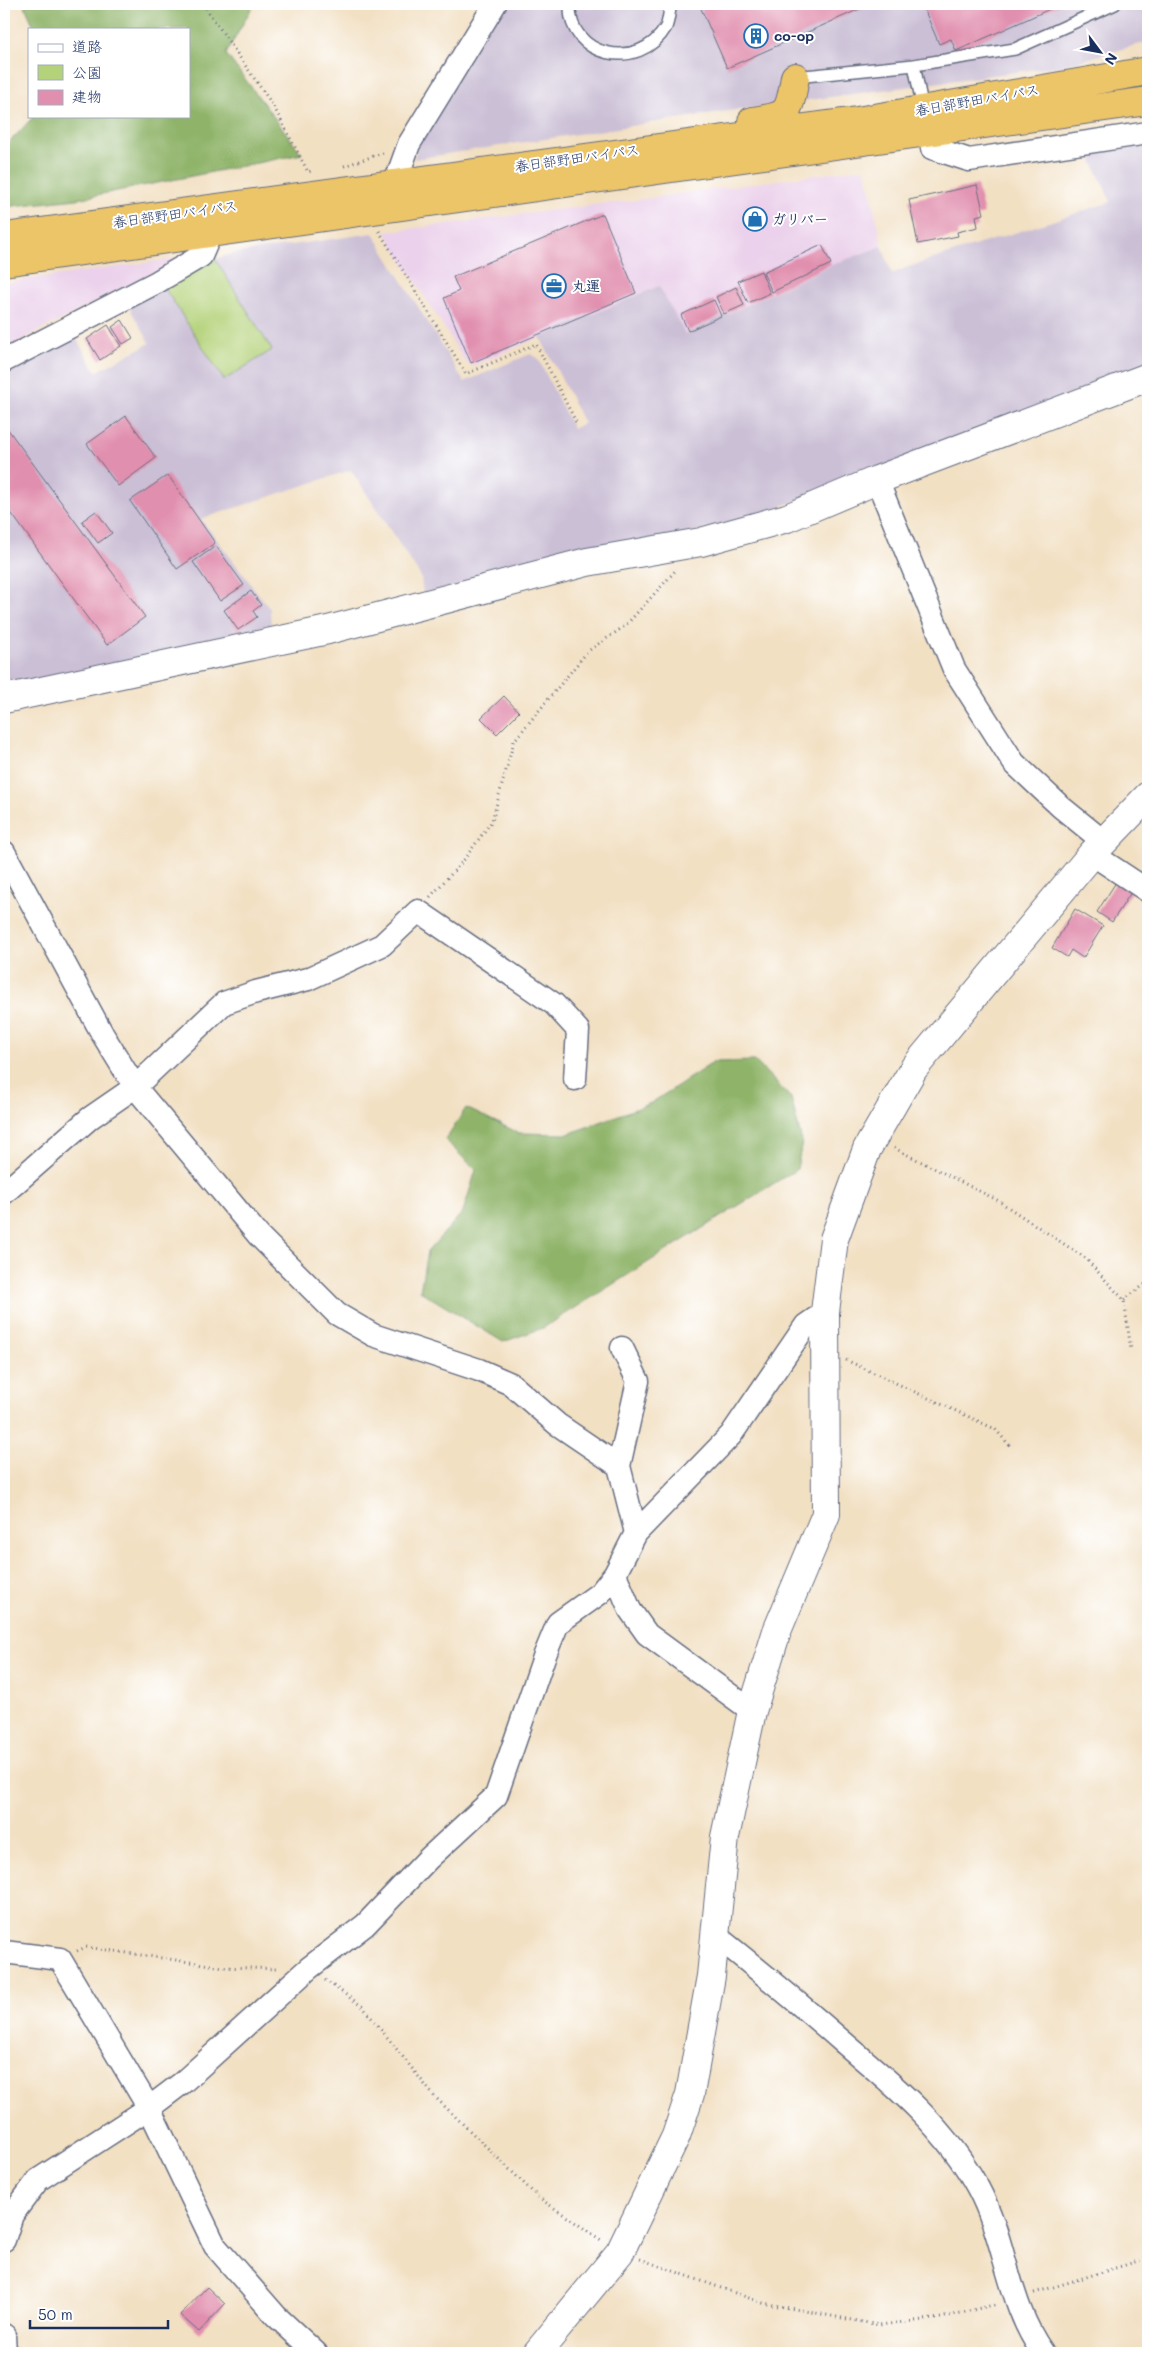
<svg xmlns="http://www.w3.org/2000/svg" width="1152" height="2357" font-family="Mali,'Klee One',sans-serif">
  <style>
    .built { fill: #ebd1eb }
    .industrial { fill: #cbbfd5 }
    .green { fill: #b4d279; stroke: #68806c }
    .forest { fill: #8fb469; stroke: #557264 }
    .building { fill: #e18fae }
    .lines { fill: none; stroke-linecap: round; stroke-linejoin: round }
    .service-casing { stroke: #666d81; stroke-width: 14 }
    .minor-casing { stroke: #666d81; stroke-width: 25 }
    .tertiary-casing { stroke: #666d81; stroke-width: 30 }
    .trunk-casing { stroke: #666d81; stroke-width: 30 }
    .path { stroke: #666d81; stroke-width: 3; stroke-dasharray: 1 4; stroke-linecap: butt }
    .service { stroke: #fff; stroke-width: 11 }
    .minor { stroke: #fff; stroke-width: 22 }
    .tertiary { stroke: #fff; stroke-width: 28 }
    .trunk { stroke: #edc569; stroke-width: 28 }
    .labels { text-anchor: middle; stroke-width: 4; stroke-linejoin: round; paint-order: stroke }
    .poi-label { font-size: 14px; font-weight: bold; fill: #1b2f5e; stroke: #fff; text-anchor: start }
    .street-label { font-size: 14px; fill: #1b2f5e; stroke: #fff }
  </style>
  <rect width="100%" height="100%" fill="#fff"/>
  <filter id="ink" filterUnits="userSpaceOnUse"><feTurbulence type="fractalNoise" baseFrequency=".02" numOctaves="2"/><feDisplacementMap in="SourceGraphic" scale="10" xChannelSelector="R" yChannelSelector="G"/><feConvolveMatrix kernelMatrix="1 2 1 2 8 2 1 2 1" color-interpolation-filters="sRGB"/></filter>
  <filter id="wash" filterUnits="userSpaceOnUse"><feTurbulence type="fractalNoise" baseFrequency=".0096" numOctaves="4" result="noise"/><feDisplacementMap in="SourceGraphic" scale="20" xChannelSelector="R" yChannelSelector="G"/><feGaussianBlur stdDeviation="1.12" result="paint"/><feColorMatrix in="noise" values="0 0 0 0 0 0 0 0 0 0 0 0 0 0 0 0 0 1.4 0 .05"/><feComposite in="paint" operator="in"/></filter>
  <g filter="url(#wash)">
    <rect width="100%" height="100%" fill="#f2e0c3"/>
    <!-- built -->
    <path class="built" d="M864,168L871,191L882,246L829,266L684,334L659,286L473,366L465,362L385,232L608,203H615Z
      M181,258L4,349V283Z"/>
    <!-- industrial -->
    <path class="industrial" d="M500,4H1148V42L1060,66L742,109L414,159L419,138Z
      M1148,138V364L751,518L423,594L421,577L351,470L201,519L270,609L271,628L4,689V370L73,333L96,372L150,343L127,304L164,287L223,379L272,350L215,259L232,254L373,233L464,382L530,354L538,358L573,429L584,423L540,337L659,286L685,334L829,266L882,246L892,274L908,267L1111,202L1086,147Z"/>
    <!-- green -->
    <path class="green" d="M215,259L272,350L224,380L164,287Z"/>
    <!-- forest -->
    <path class="forest" d="M24,4H254L226,54L302,154L77,199L4,207V148L34,116H189V29H35Z
      M755,1061L791,1098L802,1142L797,1169L543,1328L503,1342L420,1291L427,1252L463,1212L476,1170L445,1140L466,1108L519,1133L568,1134L651,1103L714,1062Z"/>
    <g id="blocks">
      <!-- building -->
      <path class="building" d="M699,4H871L727,68Z
        M922,4H1061L956,51L951,39L939,44Z
        M977,185L984,214L976,216L978,227L957,232L958,236L918,244L909,200Z
        M603,214L636,293L471,363L444,298L459,291L453,277Z
        M822,245L831,264L772,292L763,272Z
        M761,271L770,293L748,303L738,281Z
        M736,287L744,305L724,314L716,297Z
        M714,300L721,316L688,331L681,315Z
        M122,320L133,338L123,344L112,327Z
        M108,325L121,346L100,360L87,339Z
        M126,416L156,458L118,486L87,444Z
        M4,424L145,617L107,645L4,503Z
        M168,475L215,543L177,569L130,501Z
        M96,511L112,533L98,543L82,521Z
        M216,546L244,585L220,601L193,562Z
        M251,591L261,605L253,611L257,617L238,630L224,610Z
        M504,696L519,712L497,734L481,718Z
        M1118,879L1133,889L1112,922L1097,912Z
        M1075,909L1103,926L1083,958L1071,950L1067,957L1052,948Z
        M207,2287L225,2304L199,2332L180,2315Z"/>
    </g>
  </g>
  <g filter="url(#ink)">
    <use href="#blocks" fill-opacity="0" stroke="#666d81" stroke-width="1"/>
    <g class="lines">
      <!-- service casing -->
      <g class="service-casing">
        <path id="service" d="M570,4C567,57 640,73 666,27C669,20 669,11 671,4
          M914,65L923,109
          M795,77L914,65L1015,49L1115,4"/>
      </g>
      <!-- minor casing -->
      <g class="minor-casing">
        <path id="minor" d="M930,133L932,148L969,160L1148,133
          M395,183L409,144L495,4
          M4,361L157,282L201,256L211,233
          M877,480L954,669L1014,763L1061,807L1104,842
          M4,852L103,1035L135,1087L259,1236L337,1314L373,1335L479,1370L511,1384L557,1424L619,1466
          M1092,854L1148,891
          M4,1193L90,1118L135,1087L224,1003L256,992L308,979L382,945L418,911L554,1004L578,1030L575,1079
          M622,1348L638,1381L619,1466L636,1533L615,1574L630,1610L647,1634L752,1711
          M636,1533L731,1435L806,1325L825,1312
          M715,1935C759,1970 801,2005 843,2042C894,2085 947,2129 978,2188C1007,2242 1007,2303 1043,2353
          M4,1952L60,1959L149,2108L215,2246L276,2316L316,2353
          M4,2240L12,2215L38,2180L149,2108L182,2083L309,1968L365,1925L428,1859L496,1796L544,1657L558,1623L600,1593L615,1574
          M4,2335L5,2353"/>
      </g>
      <!-- tertiary casing -->
      <g class="tertiary-casing">
        <path id="tertiary" d="M4,699L328,630L587,562L701,542L787,518L877,480L1148,377
          M537,2353L620,2252L676,2136L690,2094L711,1976L725,1837L752,1711L777,1631L826,1514L825,1312L834,1239L867,1149L914,1068L1092,854L1148,796"/>
      </g>
      <!-- trunk casing -->
      <g class="trunk-casing">
        <path id="trunk" d="M752,121C789,116 789,114 795,77
          M4,237L857,121L1148,71
          M4,262L1148,101"/>
      </g>
      <!-- path -->
      <path class="path" d="M203,4L274,107L308,172L311,171
        M344,166L386,152
        M379,231L466,374L536,344L577,424
        M430,897L463,861L492,821L514,741L588,651L625,626L677,569
        M894,1148L997,1200L1085,1258L1124,1300L1131,1350
        M1124,1300L1148,1282
        M846,1360L995,1429L1010,1446
        M77,1951L86,1947L224,1967L278,1969
        M325,1980L363,2007L434,2096L538,2197L601,2240
        M640,2259L763,2303L879,2325L941,2318L997,2304
        M1034,2293L1148,2258"/>
      <!-- service -->
      <use href="#service" class="service"/>
      <!-- minor -->
      <use href="#minor" class="minor"/>
      <!-- tertiary -->
      <use href="#tertiary" class="tertiary"/>
      <!-- trunk -->
      <use href="#trunk" class="trunk"/>
    </g>
  </g>
  <!-- icons -->
  <defs>
    <g id="building-ring" transform="scale(1.25)"><circle r="9.5" fill="#fff" stroke="#1f6fb2" stroke-width="1.5"/><path d="M-4-6H4V6H1V3H-1V6H-4ZM-2.5-4.3h1.7v1.8h-1.7ZM.8-4.3h1.7v1.8H.8ZM-2.5-1h1.7V.8h-1.7ZM.8-1h1.7V.8H.8Z" fill="#1f6fb2"/></g>
    <g id="shop-ring" transform="scale(1.25)"><circle r="9.5" fill="#fff" stroke="#1f6fb2" stroke-width="1.5"/><path d="M-5-2.5h2.3a2.7 3.5 0 0 1 5.4 0H5L5.5 6h-11ZM-1.5-2.5h3a1.5 2.3 0 0 0-3 0Z" fill="#1f6fb2"/></g>
    <g id="office-ring" transform="scale(1.25)"><circle r="9.5" fill="#fff" stroke="#1f6fb2" stroke-width="1.5"/><path d="M-6-3h4V-5.5h4V-3h4V5H-6ZM-1-4.5V-3h2v-1.5ZM-6 0V1H6V0Z" fill="#1f6fb2"/></g>
  </defs>
  <g fill-rule="evenodd">
    <use href="#building-ring" x="756" y="36"/>
    <use href="#shop-ring" x="755" y="219"/>
    <use href="#office-ring" x="554" y="286"/>
  </g>
  <g class="labels">
    <!-- poi labels -->
    <g class="poi-label">
      <text x="774" y="41">co-op</text>
      <text x="772" y="224">ガリバー</text>
      <text x="572" y="291">丸運</text>
    </g>
    <!-- street labels -->
    <g class="street-label">
      <text transform="translate(977 100) rotate(-10)" y="5">春日部野田バイパス</text>
      <text transform="translate(577 158) rotate(-8)" y="5">春日部野田バイパス</text>
      <text transform="translate(175 214) rotate(-8)" y="5">春日部野田バイパス</text>
    </g>
  </g>
  <!-- margin -->
  <rect width="1152" height="2357" fill="none" stroke="#fff" stroke-width="20"/>
  <!-- legend -->
  <rect x="28" y="28" width="162" height="90" fill="#ffffff" stroke="#a4acbf"/>
  <rect x="38" y="44" width="25" height="8" fill="#ffffff" stroke="#a4acbf"/>
  <text x="72" y="52" font-size="15" fill="#1b2f5e">道路</text>
  <rect x="38" y="65" width="25" height="15" fill="#b4d279" stroke="#a4acbf"/>
  <text x="72" y="78" font-size="15" fill="#1b2f5e">公園</text>
  <rect x="38" y="90" width="25" height="15" fill="#e18fae" stroke="#a4acbf"/>
  <text x="72" y="102" font-size="15" fill="#1b2f5e">建物</text>
  <!-- north arrow -->
  <g transform="translate(1100 52) rotate(122)" stroke="#ffffff" stroke-width="4" paint-order="stroke">
  <path d="M0-4L9 19L0 12L-9 19Z" fill="#1b2f5e"/>
  <text y="-8" font-size="14" font-weight="bold" text-anchor="middle" fill="#1b2f5e">N</text>
  </g>
  <!-- scale -->
  <path d="M30 2320v8h138v-8" fill="none" stroke="#1b2f5e" stroke-width="2.5"/>
  <text x="38" y="2320" font-size="15" fill="#1b2f5e" stroke="#ffffff" stroke-width="4" paint-order="stroke">50 m</text>
</svg>
